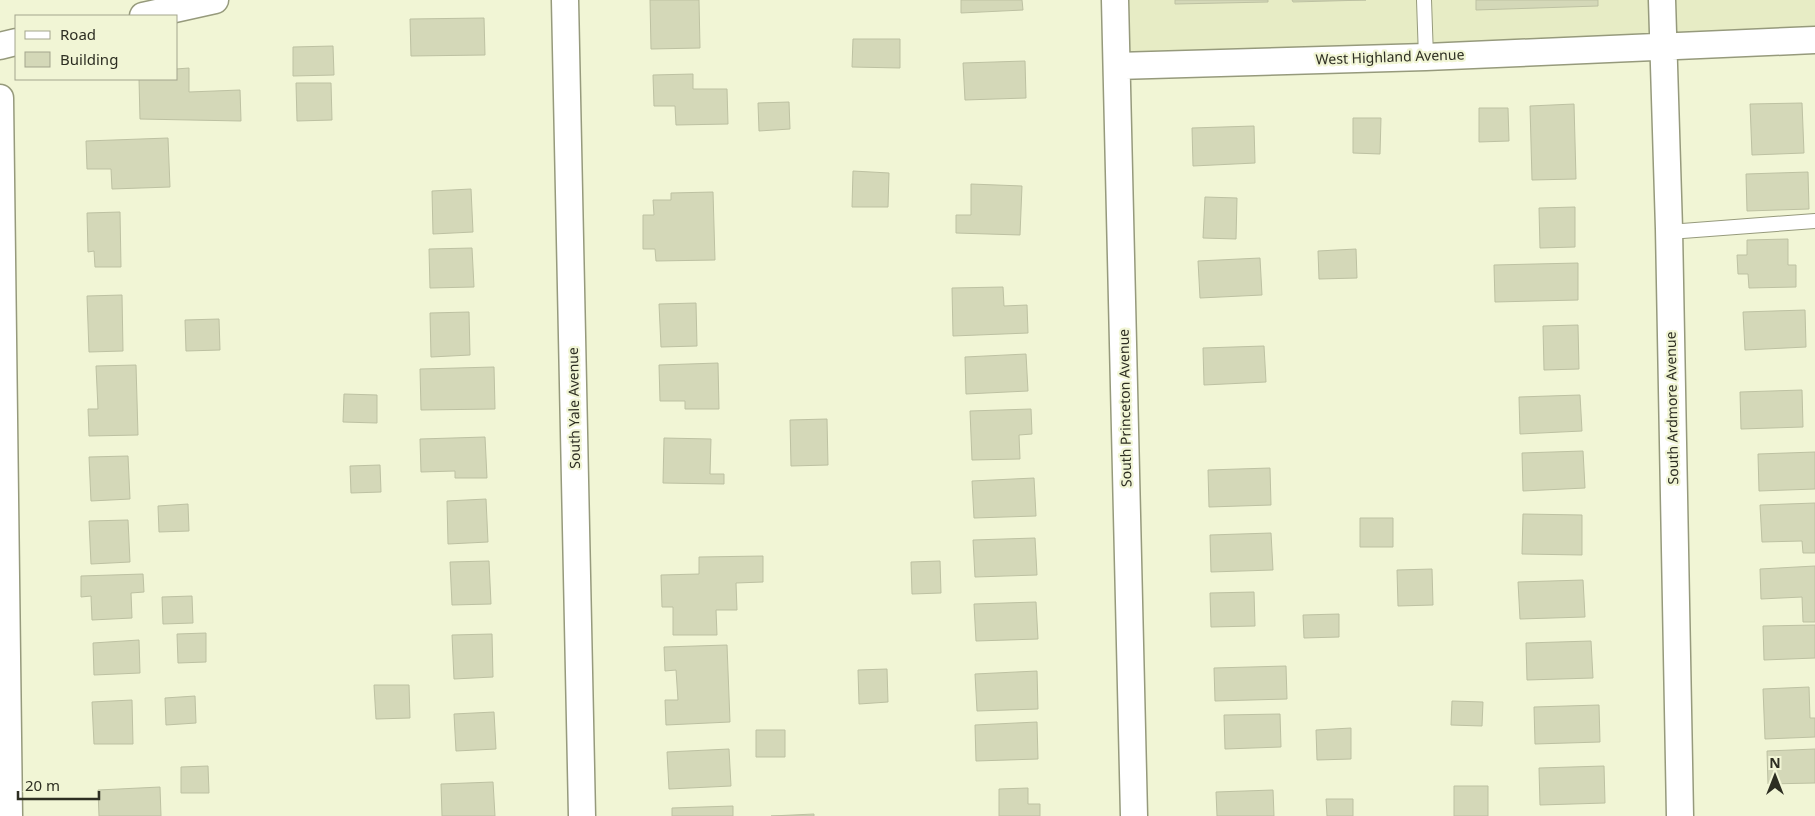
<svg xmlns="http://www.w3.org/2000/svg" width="1815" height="816" font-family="'Noto Sans',sans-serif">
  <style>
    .built { fill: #e7ecc5 }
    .building { fill: #d4d8b8; stroke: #bdc1a2 }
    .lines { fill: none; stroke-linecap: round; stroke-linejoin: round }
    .service-casing { stroke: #969a7c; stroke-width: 16 }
    .minor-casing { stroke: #969a7c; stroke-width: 29 }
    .service { stroke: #fff; stroke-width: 14 }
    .minor { stroke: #fff; stroke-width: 26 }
    .labels { text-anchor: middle; stroke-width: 4.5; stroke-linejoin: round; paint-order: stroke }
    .street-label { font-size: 14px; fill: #2d2e22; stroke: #f1f5d5 }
  </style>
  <rect width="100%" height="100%" fill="#f1f5d5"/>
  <!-- built -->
  <path class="built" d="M1101,0H1815V52L1102,76Z"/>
  <!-- building -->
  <path class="building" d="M650,0H699L700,48L651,49Z
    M961,0H1022L1023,10L961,13Z
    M1175,0H1268V2L1175,4Z
    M1292,0H1366L1293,2Z
    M1476,0H1598V6L1476,10Z
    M484,18L485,55L411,56L410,19Z
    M853,39H900V68L852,67Z
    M333,46L334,75L293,76V47Z
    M1025,61L1026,98L965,100L963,63Z
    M189,68V92L240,90L241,121L140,119L139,79H176V69Z
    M693,74V89H727L728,124L676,125L675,106H654L653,75Z
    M296,83H331L332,120L297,121Z
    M789,102L790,129L759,131L758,103Z
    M1802,103L1804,153L1752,155L1750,104Z
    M1574,104L1576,179L1532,180L1530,106Z
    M1479,108H1508L1509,141L1479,142Z
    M1353,118H1381L1380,154L1353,153Z
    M1254,126L1255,163L1193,166L1192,128Z
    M168,138L170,187L112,189L111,169H87L86,141Z
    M853,171L889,173L888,207H852Z
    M1808,172L1809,209L1747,211L1746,174Z
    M971,184L1022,186L1020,235L956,233V215H971Z
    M471,189L473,232L433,234L432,191Z
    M713,192L715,260L656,261L655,249H643V215H654L653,200H671V193Z
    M1205,197L1237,198L1236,239L1203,238Z
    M1575,207V247L1540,248L1539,208Z
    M120,212L121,267H95L94,251L88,252L87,213Z
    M1788,239V265H1796V287L1749,288L1748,274H1738L1737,255H1747V240Z
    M472,248L474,287L430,288L429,249Z
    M1356,249L1357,278L1319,279L1318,251Z
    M1260,258L1262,295L1200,298L1198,261Z
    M1578,263V300L1495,302L1494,265Z
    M1003,287L1004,306L1027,305L1028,333L953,336L952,288Z
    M122,295L123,351L89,352L87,296Z
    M696,303L697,346L661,347L659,304Z
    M1805,310L1806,347L1745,350L1743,312Z
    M469,312L470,355L431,357L430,313Z
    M219,319L220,350L186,351L185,320Z
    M1578,325L1579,369L1544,370L1543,326Z
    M1264,346L1266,382L1204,385L1203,348Z
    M1026,354L1028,391L966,394L965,357Z
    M718,363L719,409H685V401H660L659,365Z
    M136,365L138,435L89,436L88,409H98L96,366Z
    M494,367L495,409L421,410L420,369Z
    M1802,390L1803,427L1741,429L1740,392Z
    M344,394L377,395V423L343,422Z
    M1580,395L1582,431L1520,434L1519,397Z
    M1031,409L1032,434L1019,435L1020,459L972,460L970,411Z
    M827,419L828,465L791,466L790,420Z
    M485,437L487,478H455V471L421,472L420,439Z
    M664,438L711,439L710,474H724V484L663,483Z
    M1583,451L1585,488L1523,491L1522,453Z
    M1815,452V489L1759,491L1758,454Z
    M128,456L130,499L91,501L89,457Z
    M380,465L381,492L351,493L350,466Z
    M1270,468L1271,505L1209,507L1208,470Z
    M1034,478L1036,516L974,518L972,481Z
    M486,499L488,542L448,544L447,501Z
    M1815,503V553H1803L1802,541L1762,542L1760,505Z
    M188,504L189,531L159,532L158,506Z
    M1523,514L1582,515V555L1522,554Z
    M1360,518H1393V547H1360Z
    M128,520L130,562L91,564L89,521Z
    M1271,533L1273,570L1211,572L1210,535Z
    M1035,538L1037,575L975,577L973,540Z
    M763,556V582L736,583L737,610H716L717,635H673V607H662L661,575L699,574V557Z
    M489,561L491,604L452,605L450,562Z
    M940,561L941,593L912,594L911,562Z
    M1815,566V622H1803L1802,597L1761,599L1760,569Z
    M1432,569L1433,605L1398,606L1397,570Z
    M143,574L144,592L131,593L132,618L92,620L91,596L81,597V576Z
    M1583,580L1585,617L1520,619L1518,582Z
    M1254,592L1255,626L1211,627L1210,593Z
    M192,596L193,623L163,624L162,597Z
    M1036,602L1038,639L976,641L974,604Z
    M1339,614V637L1304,638L1303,615Z
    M1815,625V658L1764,660L1763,626Z
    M206,633V662L178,663L177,634Z
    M492,634L493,677L454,679L452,635Z
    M139,640L140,673L94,675L93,643Z
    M1591,641L1593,678L1527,680L1526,643Z
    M727,645L730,722L666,725L665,700H678L676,670L665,671L664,647Z
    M1286,666L1287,699L1215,701L1214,668Z
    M887,669L888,702L859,704L858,670Z
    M1037,671L1038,709L977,711L975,674Z
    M374,685H409L410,718L376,719Z
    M1809,687L1810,718H1815V737L1765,739L1763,689Z
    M195,696L196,723L166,725L165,698Z
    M132,700L133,744H94L92,702Z
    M1452,701L1483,702L1482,726L1451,725Z
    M1599,705L1600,742L1535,744L1534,707Z
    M494,712L496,749L456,751L454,714Z
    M1280,714L1281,747L1225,749L1224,715Z
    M1037,722L1038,759L976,761L975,725Z
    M1351,728V759L1317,760L1316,730Z
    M756,730H785V757H756Z
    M729,749L731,786L669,789L667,752Z
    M1815,749V783L1768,784L1767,751Z
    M208,766L209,793H181V767Z
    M1604,766L1605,803L1540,805L1539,768Z
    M493,782L495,816H442L441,784Z
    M1454,786H1488V816H1454Z
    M160,787L161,816H99L98,790Z
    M1028,788V804H1040V816H999V789Z
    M1273,790L1274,816H1217L1216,792Z
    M1326,799H1353V816H1327Z
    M733,806V816H672V808Z
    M814,814V816H771Z"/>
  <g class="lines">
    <!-- service casing -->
    <g class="service-casing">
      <path id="service" d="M1424,0L1426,57
        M1669,232L1815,221"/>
    </g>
    <!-- minor casing -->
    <g class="minor-casing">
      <path id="minor" d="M565,0L582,816
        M1115,0L1134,816
        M1662,0L1669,229L1680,816
        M143,16L215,0
        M0,46L16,42
        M1117,66L1426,57L1815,40
        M0,98L9,816"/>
    </g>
    <!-- service -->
    <use href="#service" class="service"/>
    <!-- minor -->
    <use href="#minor" class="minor"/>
  </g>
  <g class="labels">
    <!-- street labels -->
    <g class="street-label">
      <text transform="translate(1390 57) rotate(-2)" y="5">West Highland Avenue</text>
      <text transform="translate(574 408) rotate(-91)" y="5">South Yale Avenue</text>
      <text transform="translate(1125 408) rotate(-91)" y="5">South Princeton Avenue</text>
      <text transform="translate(1672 408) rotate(-91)" y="5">South Ardmore Avenue</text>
    </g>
  </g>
  <!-- legend -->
  <rect x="15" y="15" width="162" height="65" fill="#f1f5d5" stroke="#a3a58d"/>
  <rect x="25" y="31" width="25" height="8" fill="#ffffff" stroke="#a3a58d"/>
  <text x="60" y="40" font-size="15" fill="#2d2e22">Road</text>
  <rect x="25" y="52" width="25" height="15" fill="#d4d8b8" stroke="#a3a58d"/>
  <text x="60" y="65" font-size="15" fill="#2d2e22">Building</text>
  <!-- north arrow -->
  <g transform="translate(1775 776)" stroke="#f1f5d5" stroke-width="4" paint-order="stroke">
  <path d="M0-4L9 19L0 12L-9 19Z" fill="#2d2e22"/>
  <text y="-8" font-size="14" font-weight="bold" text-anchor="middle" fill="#2d2e22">N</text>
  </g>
  <!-- scale -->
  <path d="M18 791v8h81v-8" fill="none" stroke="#2d2e22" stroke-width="2.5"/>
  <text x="25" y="791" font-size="15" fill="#2d2e22" stroke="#f1f5d5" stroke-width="4" paint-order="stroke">20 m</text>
</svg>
